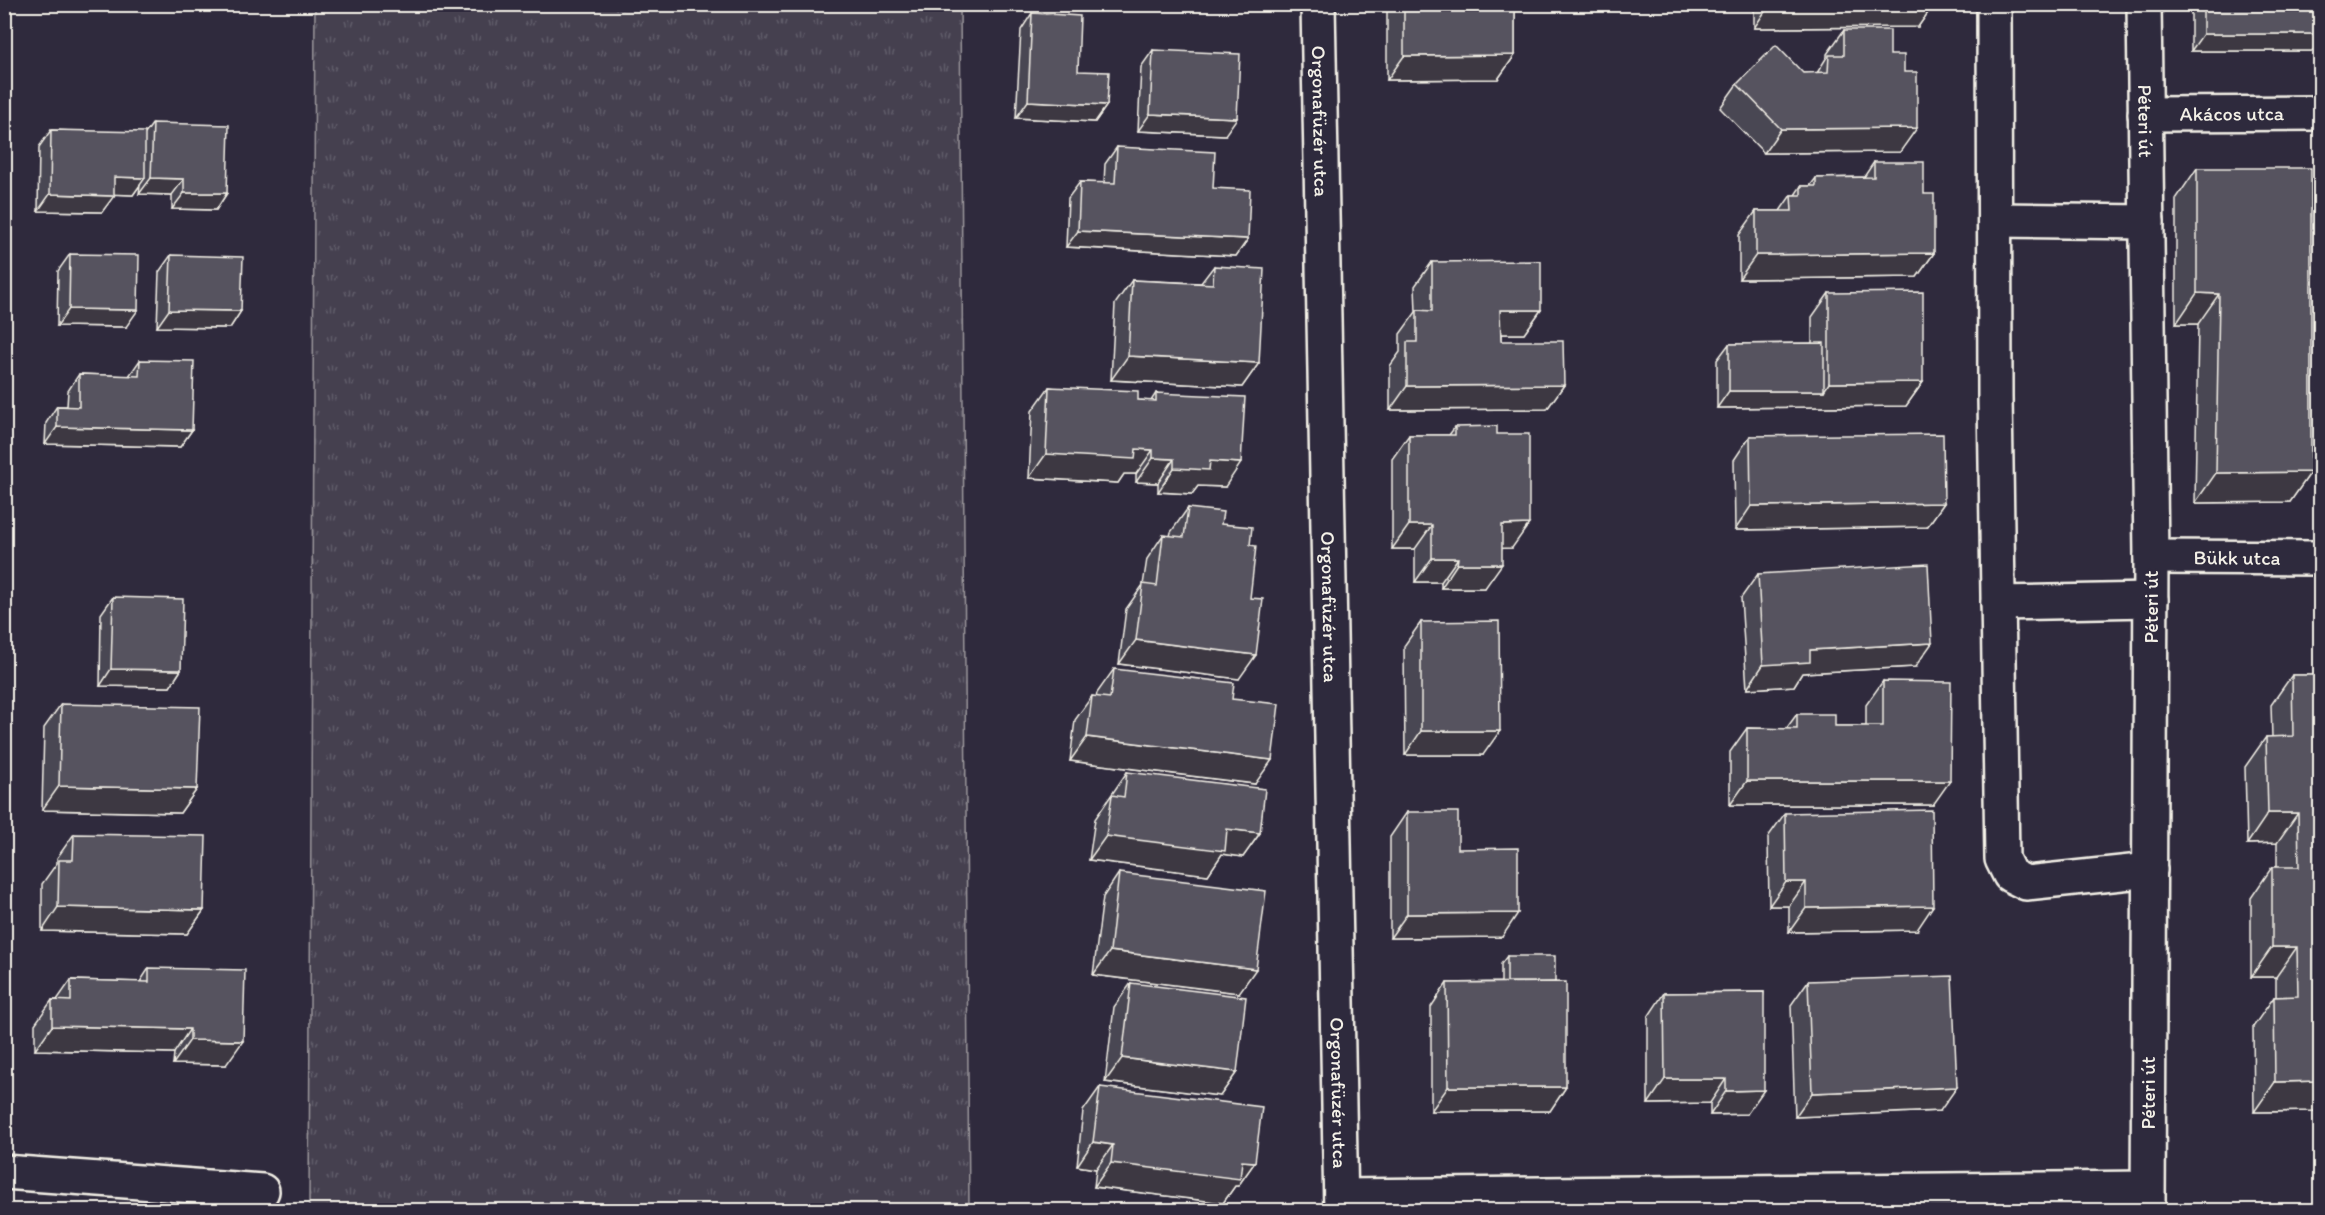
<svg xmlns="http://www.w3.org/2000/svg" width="2325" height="1215" font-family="Itim,sans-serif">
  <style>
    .grass { fill: url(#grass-tufts); stroke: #9c989c; stroke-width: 1.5 }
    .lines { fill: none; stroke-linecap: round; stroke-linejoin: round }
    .minor-casing { stroke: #f4f1e8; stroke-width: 38 }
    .minor { stroke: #2f2a3d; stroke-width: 33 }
    .wall { fill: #4a4752; stroke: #f4f1e8; stroke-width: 1.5 }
    .shaded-wall { fill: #3c3942; stroke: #f4f1e8; stroke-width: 1.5 }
    .building { fill: #56525f; stroke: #f4f1e8; stroke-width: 1.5 }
    .labels { text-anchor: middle; stroke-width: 4.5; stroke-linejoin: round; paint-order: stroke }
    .street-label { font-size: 20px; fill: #f4f1e8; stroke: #2f2a3d }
  </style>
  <defs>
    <pattern id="grass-tufts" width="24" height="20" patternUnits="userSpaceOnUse" patternTransform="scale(1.5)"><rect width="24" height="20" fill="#454050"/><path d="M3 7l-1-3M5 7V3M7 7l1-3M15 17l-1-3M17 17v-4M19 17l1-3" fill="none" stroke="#605c69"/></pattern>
  </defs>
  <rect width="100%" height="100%" fill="#2f2a3d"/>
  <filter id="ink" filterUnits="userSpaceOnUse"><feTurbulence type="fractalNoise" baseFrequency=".0167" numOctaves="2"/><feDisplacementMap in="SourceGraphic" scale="12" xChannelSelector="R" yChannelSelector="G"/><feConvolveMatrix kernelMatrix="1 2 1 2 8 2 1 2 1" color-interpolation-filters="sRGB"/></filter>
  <g filter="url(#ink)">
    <!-- grass -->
    <path class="grass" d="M315,5H960L969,1210H309Z"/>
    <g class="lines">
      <!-- minor casing -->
      <g class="minor-casing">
        <g id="minor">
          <path id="s1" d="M1318,4L1341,1210"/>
          <path d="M1994,4L1995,397L2002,859L2010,875L2026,883L2150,870"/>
          <path id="s2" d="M2144,4L2151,557L2148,1210"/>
          <path id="s3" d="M2145,114L2320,113"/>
          <path d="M1995,220L2147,222"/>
          <path id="s4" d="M2151,557L2320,558"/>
          <path d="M1998,603L2151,600"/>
          <path d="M4,1172L262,1191"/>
          <path d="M1341,1196L2147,1188"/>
        </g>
      </g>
      <!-- minor -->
      <use href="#minor" class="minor"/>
    </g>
    <!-- wall -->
    <path class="wall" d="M1387,4H1515V55L1498,79L1387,80Z
      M1754,4H1934L1918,27L1754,28Z
      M2191,4H2320V51H2191Z
      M1032,13L1078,71L1107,105L1095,122L1016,118L1021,30Z
      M1844,30L1890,55L1900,152L1764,153L1720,108L1737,84L1803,73H1817L1827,57V54Z
      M1153,50L1225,135L1138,131L1141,67Z
      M153,123L227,193L216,210L172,209V195L139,194L140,185L133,195L114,194L102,212L38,211L39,147L51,130L145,134Z
      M1117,147L1213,188L1248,239L1236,256L1066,247L1068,198L1080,182L1104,183L1105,164Z
      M1874,162L1924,194L1934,253L1917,277L1739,279V235L1756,211H1780L1791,195H1795L1801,186H1810L1816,178L1864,177Z
      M2197,168L2311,472L2290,502L2195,503L2198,324H2176V199Z
      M70,254L126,327L57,326L58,271Z
      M171,255L241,311L230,328L157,327L159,272Z
      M1432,262L1541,310L1524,334H1501V341L1564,385L1547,409L1390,410V366L1400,352V334L1416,312L1415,286Z
      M1214,266L1259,363L1242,387L1111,380L1115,304L1132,280L1201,283Z
      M1829,293L1923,382L1906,406L1717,408V360L1729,344L1812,343V317Z
      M140,360L192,430L180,447L45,444L46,423L57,406H67L68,391L79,374L129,376Z
      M1049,387L1138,400L1151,401L1156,393L1225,487L1198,486L1192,494L1158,492V483L1136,482V474H1124L1118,483L1029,478L1032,411Z
      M1455,427L1497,434L1512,548H1502L1485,588H1441V582H1415V549H1392V459L1409,435H1449Z
      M1750,436L1944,503L1927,527L1735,530L1734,460Z
      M1188,508L1221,524L1250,545L1239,679L1119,664L1126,609L1143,585L1147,559L1163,535L1170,536L1171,532Z
      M1758,574L1915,667L1802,673L1794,686L1747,689L1741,598Z
      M113,597L181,670L170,687L100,686L101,614Z
      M1421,622L1483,755H1405L1404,646Z
      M1114,669L1232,699L1255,784L1070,761L1075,720L1092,696L1096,697L1097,693Z
      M2292,675H2320V1111L2254,1112L2253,1027L2274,997H2276V977H2251V898L2272,867H2277V843L2247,844L2245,767L2266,737H2272L2271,705Z
      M1883,681L1933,805H1730V752L1747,728L1786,729L1797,714L1835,726H1866V705Z
      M61,704L197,789L180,813L42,810L44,728Z
      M1127,772L1260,833L1243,857L1222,854L1208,875L1089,860L1095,819Z
      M1407,812L1458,849L1502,937L1390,938V837Z
      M1785,813L1917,930L1789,932V906H1769L1768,837Z
      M74,834L204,910L187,934L42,931V884L57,863V858Z
      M1119,873L1239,993L1093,975L1103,897Z
      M1507,956L1555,982L1566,1087L1550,1111H1431V1007L1447,983L1501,982V964Z
      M149,968L226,1065L173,1064L174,1053L35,1050V1024L52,1000H57L71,980L140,982Z
      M1808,981L1940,1111L1795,1117L1791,1005Z
      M1131,983L1237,1072L1220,1096L1105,1082L1114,1007Z
      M1764,992L1747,1114L1710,1115V1103L1648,1104V1017L1664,993Z
      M1100,1087L1255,1162L1238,1186H1235L1223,1203L1094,1187L1096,1169L1077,1166L1083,1111Z"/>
    <!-- shaded-wall -->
    <path class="shaded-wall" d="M1770,4H1934L1918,27L1754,28Z
      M2203,34H2320V51H2191Z
      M1515,55L1498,79L1387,80L1404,56Z
      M1028,101L1107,105L1095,122L1016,118Z
      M1150,114L1237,118L1225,135L1138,131Z
      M1917,128L1900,152L1764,153L1781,129Z
      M114,177L145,178L133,195L102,194Z
      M151,178L184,179L172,195L139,194Z
      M184,193H227L216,210L172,209Z
      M50,194L114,196L102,212L38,211Z
      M1078,231L1248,239L1236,256L1066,247Z
      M1934,253L1917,277L1739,279L1756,255Z
      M2197,293L2219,294L2198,324H2176Z
      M69,309L138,310L126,327L57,326Z
      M169,310L241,311L230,328L157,327Z
      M1500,310H1541L1524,334H1484Z
      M1128,356L1259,363L1242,387L1111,380Z
      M1923,382L1906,406L1717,408L1729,391H1824L1829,383Z
      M1564,385L1547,409L1390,410L1407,386Z
      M57,427L192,430L180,447L45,444Z
      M1136,449L1153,450L1136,474H1124L1118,483L1029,478L1046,454Z
      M1153,458L1174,459L1158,483L1136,482Z
      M1210,461L1241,463L1225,487L1198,486L1192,494L1158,492L1174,468Z
      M2311,472L2290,502L2195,503L2216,473Z
      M1944,503L1927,527L1735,530L1751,506Z
      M1529,524L1512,548L1485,549L1502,525Z
      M1409,525H1432L1415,549H1392Z
      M1432,558H1458L1441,582H1415Z
      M1457,564H1502L1485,588H1441Z
      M1136,640L1256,655L1239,679L1119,664Z
      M1932,643L1915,667L1802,673L1794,686L1747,689L1763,665L1810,650Z
      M111,669L181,670L170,687L100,686Z
      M1421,731H1500L1483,755H1405Z
      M1087,737L1272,760L1255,784L1070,761Z
      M1747,781H1950L1933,805H1730Z
      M59,786L197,789L180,813L42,810Z
      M2268,813H2298L2277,843L2247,844Z
      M1227,829L1260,833L1243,857L1222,854L1208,875L1089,860L1106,836Z
      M1786,882H1806L1789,906H1769Z
      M1933,906L1917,930L1789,932L1806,908Z
      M58,907L204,910L187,934L42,931Z
      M1518,913L1502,937L1390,938L1407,914Z
      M2272,947H2297L2276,977H2251Z
      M1110,951L1256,969L1239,993L1093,975Z
      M52,1026L190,1029L174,1053L35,1050Z
      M190,1040L243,1041L226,1065L173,1064Z
      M1122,1058L1237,1072L1220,1096L1105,1082Z
      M1665,1079H1726L1710,1103L1648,1104Z
      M2320,1081V1111L2254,1112L2275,1082Z
      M1448,1087H1566L1550,1111H1431Z
      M1957,1087L1940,1111L1795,1117L1812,1093Z
      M1764,1090L1747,1114L1710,1115L1726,1091Z
      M1093,1142L1113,1145L1096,1169L1077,1166Z
      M1242,1161L1255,1162L1238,1186H1235L1223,1203L1094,1187L1111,1163Z"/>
    <!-- building -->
    <path class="building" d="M1404,4H1515V55L1404,56Z
      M2203,4H2320V34H2203Z
      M1032,13L1080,16L1078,71L1109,72L1107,105L1028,101Z
      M1844,30H1890V55H1904V72H1917V128L1781,129L1737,84L1776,45L1803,73L1828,72L1829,55H1844Z
      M1153,50L1240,54L1237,118L1150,114Z
      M153,123L229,125L227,193H184V179L151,178Z
      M51,130L145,132V178L114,177V196L50,194Z
      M1117,147L1215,152L1213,188L1250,190L1248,239L1078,231L1080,182L1115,183Z
      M1874,162H1924V194H1934V253L1756,255V211H1792L1791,195H1801V186H1816V178L1874,177Z
      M2197,168H2311V472L2216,473L2219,294L2197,293Z
      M70,254L139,255L138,310L69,309Z
      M171,255L243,257L241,311L169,310Z
      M1541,261V310H1500L1501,341H1563L1564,385L1407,386V342H1417V310L1432,311V262Z
      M1214,266L1264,269L1259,363L1128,356L1132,280L1213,284Z
      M1923,292V382L1829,383V293Z
      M1824,343V391H1729V344Z
      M140,360L194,361L192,430L57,427V406L79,407V374L139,376Z
      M1049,387L1138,391V400L1156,401V393L1245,397L1241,463L1210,461L1209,470L1174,468V459L1153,458V450L1136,449L1135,459L1046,454Z
      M1497,426V434H1529V524L1502,525V564H1457L1458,558H1432V525H1409V435H1455V427Z
      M1943,434L1944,503L1751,506L1750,436Z
      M1188,508L1223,512L1221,524L1252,527L1250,545L1256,546L1250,598L1263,599L1256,655L1136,640L1143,584L1157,586L1163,535L1184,537Z
      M1928,564L1932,643L1810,650V662L1763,665L1758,574Z
      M113,597L183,599L181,670L111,669Z
      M1499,621L1500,731H1421V622Z
      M1114,669L1234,683L1232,699L1279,704L1272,760L1087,737L1092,696L1110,698Z
      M2292,675H2320V1081L2275,1082L2274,997L2298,996L2297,947H2272V867H2299L2298,813H2268L2266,737L2293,736Z
      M1883,681L1951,682L1950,781H1747V728L1797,729V714H1835V726H1883Z
      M61,704L200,707L197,789L59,786Z
      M1127,772L1265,789L1260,833L1227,829L1225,851L1106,836L1112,795L1124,797Z
      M1932,810L1933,906L1806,908V882H1786L1785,813Z
      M1407,812H1458V849L1518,848V913L1407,914Z
      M74,834L206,836L204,910L58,907L59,860H73Z
      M1119,873L1266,891L1256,969L1110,951Z
      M1507,956H1555V982H1507Z
      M149,968L245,970L243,1041L190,1040V1029L52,1026V1000L71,1001V980L149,982Z
      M1952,976L1957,1087L1812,1093L1808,981Z
      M1566,982V1087H1448L1447,983Z
      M1131,983L1246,997L1237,1072L1122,1058Z
      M1764,992V1090L1726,1091V1079H1665L1664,993Z
      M1100,1087L1262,1107L1255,1162L1242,1161L1240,1179L1111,1163L1113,1145L1093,1142Z"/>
  </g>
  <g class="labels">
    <!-- street labels -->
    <g class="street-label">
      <text dy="7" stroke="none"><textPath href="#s3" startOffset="87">Akácos utca</textPath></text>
      <text dy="7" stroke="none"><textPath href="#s1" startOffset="117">Orgonafüzér utca</textPath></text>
      <text dy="7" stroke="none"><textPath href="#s2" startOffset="117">Péteri út</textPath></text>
      <text dy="7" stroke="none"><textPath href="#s4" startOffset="86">Bükk utca</textPath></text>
      <text dy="7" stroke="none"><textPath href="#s1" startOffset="603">Orgonafüzér utca</textPath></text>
      <text transform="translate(2151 607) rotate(-90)" y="7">Péteri út</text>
      <text dy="7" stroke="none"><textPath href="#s1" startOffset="1089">Orgonafüzér utca</textPath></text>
      <text transform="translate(2148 1093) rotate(-90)" y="7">Péteri út</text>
    </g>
  </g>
  <!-- margin -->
  <rect width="2325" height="1215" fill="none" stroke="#2f2a3d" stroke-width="24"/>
  <rect x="12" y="12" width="2301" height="1191" fill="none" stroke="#f4f1e8" stroke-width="2" filter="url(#ink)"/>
</svg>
